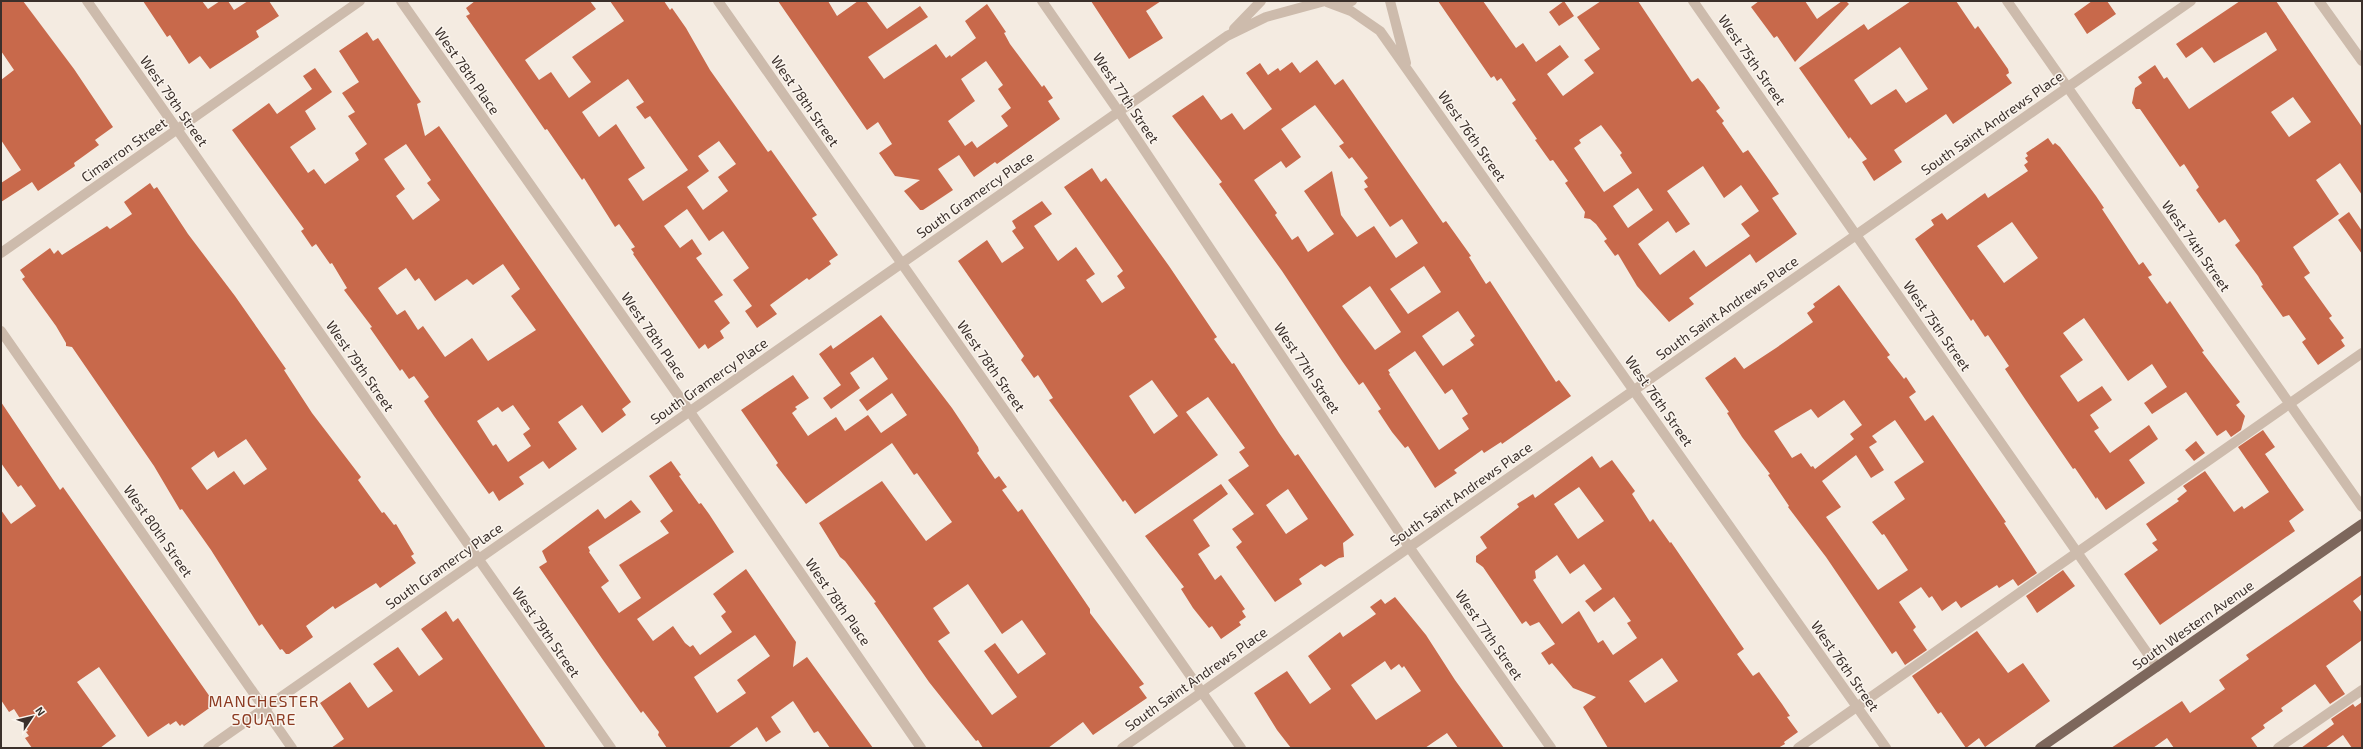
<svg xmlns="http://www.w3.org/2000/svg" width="2363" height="749" font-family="'Exo 2',sans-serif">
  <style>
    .building { fill: #c8694b; fill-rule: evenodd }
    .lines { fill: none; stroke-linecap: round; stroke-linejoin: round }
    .minor { stroke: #cdbbac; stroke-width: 10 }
    .major { stroke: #7d675c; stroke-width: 10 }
    .labels { text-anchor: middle; stroke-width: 3; stroke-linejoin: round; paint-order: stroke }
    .street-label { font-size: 14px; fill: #3b302b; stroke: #fbf5ee }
    .quarter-label { font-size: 16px; letter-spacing: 1px; fill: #8c3b22; stroke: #fbf5ee }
  </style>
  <rect width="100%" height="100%" fill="#f4ebe1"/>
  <!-- building -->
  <path class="building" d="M1,1H23L74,69L113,127L95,140L99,145L74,163L75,166L38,191L32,182L1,202V183L21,170L1,140V80L14,70L1,51Z
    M143,1H202L208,9L220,1H228L234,10L248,1H269L279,16L256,31L259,37L210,69L200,56L189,64L170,35L167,37Z
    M475,1H590L596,9L525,60L539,80L551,72L569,98L591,82L572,57L624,21L610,1H664L670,10L672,8L686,28L710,70L768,152L771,150L817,215L812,218L838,255L829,261L831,264L809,280L807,278L770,305L777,314L757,328L745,311L752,306L733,280L749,268L723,231L709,241L687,209L664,226L680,248L692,239L702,254L696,258L723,295L714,301L730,323L720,331L724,338L708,349L705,344L699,349L633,254L634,253L631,249L635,247L619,224L615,227L584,178L582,180L547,129L545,130L466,16L470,14L466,8ZM628,79L644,102L636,107L645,119L650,116L688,170L643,201L628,179L645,168L616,124L599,137L582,112ZM719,141L736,164L718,177L728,191L703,210L687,187L709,171L698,156Z
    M778,1H828L837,16L858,1H866L887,29L920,6L928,17L868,57L884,79L936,44L946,58L950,55L951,57L976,38L965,21L987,4L1006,32L1004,33L1010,44L1042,87L1044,85L1053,98L1048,101L1060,119L997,164L995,162L974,177L959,155L938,169L953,190L923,210H920L904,191L920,180L895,176L879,153L892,144L878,122L867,130ZM986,61L1003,85L998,89L1011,108L1001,116L1008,126L977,148L972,141L965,146L948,121L975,101L961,79Z
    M1091,1H1161L1146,11L1163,38L1129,59Z
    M1438,1H1483L1516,48L1523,43L1536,62L1560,45L1569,57L1547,74L1563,96L1594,73L1584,60L1600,49L1577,17L1601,1H1638L1692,82L1698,78L1704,85L1720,108L1716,111L1724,121L1722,123L1743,153L1748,150L1770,181L1779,194L1772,198L1797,234L1756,263L1750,254L1689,298L1694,304L1669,322L1637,286L1618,254L1615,256L1604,241L1607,239L1596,224L1590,219L1584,218L1585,212L1565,183L1568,181L1553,160L1550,161L1535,140L1537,139L1512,103L1516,100L1501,78L1497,81L1494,76L1491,78ZM1601,125L1622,153L1620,155L1632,173L1604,192L1574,148L1581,143L1579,140ZM1703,166L1724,198L1741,185L1759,211L1741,224L1750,236L1706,267L1694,250L1660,275L1638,244L1668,221L1676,233L1690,224L1667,191ZM1638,188L1653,210L1628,228L1613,206Z
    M1564,1L1574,16L1559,26L1549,12Z
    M1759,1H1805L1817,19L1842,1H1846L1849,4L1795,62L1777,36L1774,38L1751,7Z
    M1911,1H1956L1975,29L1978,26L2008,69L2009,73L2006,75L2012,83L1953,124L1946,114L1894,150L1902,162L1874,181L1862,162L1867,159L1850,137L1849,139L1799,68L1864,24L1868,30ZM1900,47L1928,89L1906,103L1896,89L1871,105L1854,80Z
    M2092,1H2107L2116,14L2087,34L2074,14Z
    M2240,1H2276L2362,127V195L2340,163L2316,180L2339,214L2293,247L2310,273L2304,277L2332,316L2329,318L2344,338L2341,340L2345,346L2318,365L2302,342L2306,339L2289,315L2283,317L2261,286L2263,285L2258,276L2235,245L2240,241L2225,219L2219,223L2196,190L2199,187L2184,164L2180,167L2140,109H2136L2132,103L2135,88L2142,83L2138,77L2155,65L2164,79L2167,77L2189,109L2277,50L2266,32L2214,63L2202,47L2186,58L2176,44ZM2293,97L2311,122L2289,137L2271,112Z
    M367,32L373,41L378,38L421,102L417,104L425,136L439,126L631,402L622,409L626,415L602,433L582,405L558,422L577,449L549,469L543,461L519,477L524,484L499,501L493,491L489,494L434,416L424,401L429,397L414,376L409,379L402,369L400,371L370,328L372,327L344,290L347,288L332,263L330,264L316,244L312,247L301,231L304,229L232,130L269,103L277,114L312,89L303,76L315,68L332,92L305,111L316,129L290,147L308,173L314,169L325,184L359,160L355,153L367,144L348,116L355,112L342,93L359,82L339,51ZM406,144L431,180L427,183L440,200L413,220L396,196L405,189L384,159ZM503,264L520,289L511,296L536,330L488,361L472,338L445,357L423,326L418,330L405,310L397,315L378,288L406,268L415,281L419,278L435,301L467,279L473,285ZM513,405L530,429L523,434L531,446L508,462L496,444L493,446L477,421L498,407L502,412Z
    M1317,60L1335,85L1343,79L1443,223L1446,221L1471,256L1469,257L1486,284L1490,281L1556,382L1559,380L1571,396L1502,444L1501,442L1484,453L1482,450L1454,470L1457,473L1435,488L1408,446L1405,448L1392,432L1378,411L1381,409L1363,382L1359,385L1342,361L1282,271L1219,184L1222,182L1172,116L1203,95L1221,120L1232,113L1244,130L1272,109L1246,73L1260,63L1268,75L1278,68L1280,71L1292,62L1300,73ZM1315,105L1344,143L1339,146L1349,159L1352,157L1368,178L1364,181L1368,187L1364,189L1390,227L1402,219L1418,243L1396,258L1374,226L1357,237L1341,215L1332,171L1304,191L1334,234L1308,252L1298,236L1292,240L1275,215L1277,213L1254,180L1281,161L1286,168L1301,157L1281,129ZM1424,266L1441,292L1408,314L1390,289ZM1370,286L1401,332L1375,350L1342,306ZM1458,311L1475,336L1470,340L1474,345L1443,366L1422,336ZM1415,351L1445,394L1452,389L1468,414L1462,418L1469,429L1439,450L1389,374L1390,373L1388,370Z
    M2048,138L2053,145L2055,143L2060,147L2096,196L2104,208L2102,209L2139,265L2143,262L2152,275L2148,277L2167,304L2170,301L2204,351L2202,352L2240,402L2236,405L2245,416L2241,430L2231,437L2226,430L2217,436L2186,392L2152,414L2144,403L2167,387L2152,364L2128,381L2084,318L2063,333L2083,360L2060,376L2078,402L2102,386L2112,400L2090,415L2099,428L2094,431L2110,453L2149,425L2158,439L2129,460L2145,483L2106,510L2097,497L2096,499L2075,468L2073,469L2025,399L2005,369L2009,366L1988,335L1985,337L1973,319L1971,321L1915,239L1934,225L1931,220L1942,213L1947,220L1985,193L1988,198L2028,171L2024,165L2028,162L2025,158L2028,156L2026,153ZM2012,222L2038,258L2004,283L1977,246Z
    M1092,168L1101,182L1106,178L1169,266L1217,337L1214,339L1232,364L1234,363L1279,433L1295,456L1298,454L1354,535L1343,543L1344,557L1339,558L1325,567L1321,564L1299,579L1302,584L1275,602L1236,547L1242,542L1232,529L1254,514L1228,480L1249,466L1239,452L1245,448L1208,397L1186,412L1218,455L1135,514L1125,500L1123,502L1049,400L1053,398L1038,375L1034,378L1021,360L1024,356L958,261L987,240L1002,263L1024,248L1012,231L1016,228L1012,221L1042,201L1052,214L1034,226L1058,261L1076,247L1095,274L1086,280L1102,303L1125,288L1117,276L1123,271L1064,187ZM1152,380L1178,416L1154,434L1129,396ZM1288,489L1308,519L1286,534L1266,505Z
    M150,183L154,189L157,187L188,234L235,296L286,369L284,370L312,413L361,477L358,480L382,513L384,512L394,525L396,524L414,554L411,556L416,563L380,588L376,583L335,609L333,606L306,626L313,637L289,654H286L282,649L280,650L262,624L259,626L211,550L182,509L180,510L154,466L72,347L66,346V343L56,326L22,279L25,277L20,270L50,248L54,254L58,250L62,255L107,226L110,229L132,214L124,202ZM246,439L267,469L244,485L234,471L207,490L191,468L214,451L218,458Z
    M2349,212L2362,231V254L2338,220Z
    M1839,285L1890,355L1887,357L1904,379L1906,377L1916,392L1909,397L1925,421L1933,415L2006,522L2004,523L2037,573L2018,586L2013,579L1999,588L1997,585L1961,608L1956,601L1942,611L1932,596L1929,598L1921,587L1899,602L1916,627L1913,630L1927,650L1905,665L1896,651L1892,654L1826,557L1788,507L1789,506L1768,475L1770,474L1742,437L1727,413L1729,412L1705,378L1735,357L1744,369L1776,348L1813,322L1807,313L1815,307L1813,304ZM1844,400L1862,425L1850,434L1854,439L1815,469L1813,466L1811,467L1801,453L1792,458L1774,431L1811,409L1818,418ZM1895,420L1924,462L1894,482L1905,499L1872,522L1882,535L1884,534L1908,570L1878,590L1826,517L1841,507L1822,481L1856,455L1871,478L1884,470L1869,447L1877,442L1872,436Z
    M881,315L952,408L978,447L979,451L977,453L995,479L999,476L1007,487L1002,490L1018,512L1022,509L1030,521L1090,609V613L1144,684L1139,687L1147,698L1093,735L1083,722L1048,748H983L978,740L976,741L929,682L874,603L876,602L845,561L840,557L819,523L882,481L926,541L952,522L917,473L914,475L892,443L806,504L776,465L778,463L741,410L793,375L809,398L795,407L797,409L792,413L808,436L836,417L845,431L868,415L881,433L907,415L892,393L867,411L859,400L888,379L873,357L850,373L860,388L831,409L823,398L841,385L819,354L831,345L833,349ZM968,584L1002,634L1022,620L1046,654L1018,674L995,643L984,651L1017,697L992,715L938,641L950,633L933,608Z
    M1,402L60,490L63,487L215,704L184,726L182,724L180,726L176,721L170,725L169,723L148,737L99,667L77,682L116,736L100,748H32L25,738L29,736L26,732L28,731L14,709L9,712L1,700V510L11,524L36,506L21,485L18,487L1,463Z
    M2263,430L2275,447L2265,454L2304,510L2289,521L2295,531L2160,625L2124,574L2158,550L2152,543L2157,540L2146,524L2179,501L2177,499L2187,491L2183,486L2205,471L2234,512L2242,506L2244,509L2269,492L2238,447Z
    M2196,441L2205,453L2194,461L2185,450Z
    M1592,456L1600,468L1612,460L1635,491L1632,494L1650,522L1653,519L1670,543L1671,542L1744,649L1737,654L1753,676L1759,672L1782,704L1790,716L1787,717L1798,732L1784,742L1785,744L1778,748H1608L1583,707L1596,697L1573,688L1552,663L1549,665L1541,653L1555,644L1539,622L1530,626L1526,621L1522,624L1483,567L1476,562V556L1487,548L1480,537L1519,507L1517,504L1533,494L1535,498ZM1579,487L1604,521L1578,539L1554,504ZM1557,555L1570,574L1584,564L1602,589L1585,601L1594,612L1614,597L1631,621L1627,623L1637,638L1613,655L1603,640L1598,643L1579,611L1562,624L1533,580L1536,578L1535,571ZM1662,658L1678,681L1645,703L1629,681Z
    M671,461L681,475L679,476L699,504L701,503L709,514L734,552L637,619L653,641L673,626L685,643L690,647L693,645L700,655L732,632L721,616L726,612L713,594L746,569L796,642L793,667L807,657L873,748H830L818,731L814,733L793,701L771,717L781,732L766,742L757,727L728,748H667L658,735L659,732L643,711L641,713L603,660L539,567L547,562L542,551L598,509L605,519L631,500L641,512L588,547L590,551L589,552L609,581L601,587L619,613L641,598L619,565L669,533L660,521L673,511L649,476ZM755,635L770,656L737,680L746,693L717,713L694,677Z
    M1221,484L1228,494L1193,520L1210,546L1198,554L1215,580L1221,575L1245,609L1242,611L1246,617L1239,622L1241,625L1221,639L1212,626L1209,628L1193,608L1181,589L1184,587L1145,536Z
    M2063,570L2075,586L2037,613L2026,596Z
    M2362,575V594L2353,601L2362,613V640L2326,666L2345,694L2330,704L2315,684L2281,708L2283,711L2263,725L2265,728L2251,738L2258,748H2174L2167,738L2153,748H2111L2182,701L2190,713L2225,689L2219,680L2249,659L2246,655Z
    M1395,597L1426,635L1455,680L1504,748H1458L1447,733L1425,748H1291L1277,730L1254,693L1287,671L1310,704L1331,689L1308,656L1340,632L1343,637L1376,614L1370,607L1381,599L1385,604ZM1385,661L1391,670L1399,664L1402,668L1404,666L1421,691L1376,720L1351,685Z
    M446,611L453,622L458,618L546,748H331L344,739L320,703L350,682L368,708L393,691L373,664L398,647L419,676L443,659L421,629Z
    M1977,631L2008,673L2023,663L2050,701L1985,747L1979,738L1966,748L1941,712L1938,714L1912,676Z
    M2362,702V748H2352L2343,735L2325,748H2301L2334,724L2331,719L2353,704L2355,707Z"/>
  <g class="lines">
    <!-- minor -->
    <path class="minor" d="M87,1L611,748
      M401,1L690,412L921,748
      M718,1L1241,748
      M1042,1L1119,112L1409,547L1551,748
      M1390,1L1406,63
      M1693,1L2157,667
      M2007,1L2362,507
      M2319,1L2362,61
      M1327,2L1351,11L1380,31L1886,748
      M1334,3L1342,4L1352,1
      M1234,29L1261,1
      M1,253L360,1
      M1,331L292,748
      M208,748L1227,36L1266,17L1325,1
      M1122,748L2191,1
      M1798,748L2362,353
      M2278,748L2362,690"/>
    <!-- major -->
    <path class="major" d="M2040,748L2362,524"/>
  </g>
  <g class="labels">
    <!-- street labels -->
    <g class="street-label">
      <text transform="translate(1752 60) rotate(55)" y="5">West 75th Street</text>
      <text transform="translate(467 71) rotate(55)" y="5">West 78th Place</text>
      <text transform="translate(1126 98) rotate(56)" y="5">West 77th Street</text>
      <text transform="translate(174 101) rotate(55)" y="5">West 79th Street</text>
      <text transform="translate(805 101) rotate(55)" y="5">West 78th Street</text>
      <text transform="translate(1992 123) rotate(-35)" y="5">South Saint Andrews Place</text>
      <text transform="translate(1472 136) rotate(55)" y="5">West 76th Street</text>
      <text transform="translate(124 150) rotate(-35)" y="5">Cimarron Street</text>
      <text transform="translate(975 195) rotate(-35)" y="5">South Gramercy Place</text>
      <text transform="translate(2196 246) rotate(55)" y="5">West 74th Street</text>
      <text transform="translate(1727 308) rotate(-35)" y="5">South Saint Andrews Place</text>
      <text transform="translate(1937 326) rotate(55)" y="5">West 75th Street</text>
      <text transform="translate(654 336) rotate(55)" y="5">West 78th Place</text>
      <text transform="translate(360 366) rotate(55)" y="5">West 79th Street</text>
      <text transform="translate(991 366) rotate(55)" y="5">West 78th Street</text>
      <text transform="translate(1307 368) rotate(56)" y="5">West 77th Street</text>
      <text transform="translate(709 381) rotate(-35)" y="5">South Gramercy Place</text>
      <text transform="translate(1659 401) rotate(55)" y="5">West 76th Street</text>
      <text transform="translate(1461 494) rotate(-35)" y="5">South Saint Andrews Place</text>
      <text transform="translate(158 531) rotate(55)" y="5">West 80th Street</text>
      <text transform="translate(444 566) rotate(-35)" y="5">South Gramercy Place</text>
      <text transform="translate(838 602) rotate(55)" y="5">West 78th Place</text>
      <text transform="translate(2193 625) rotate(-35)" y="5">South Western Avenue</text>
      <text transform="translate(546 632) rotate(55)" y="5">West 79th Street</text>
      <text transform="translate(1489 635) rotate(55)" y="5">West 77th Street</text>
      <text transform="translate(1845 666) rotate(55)" y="5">West 76th Street</text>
      <text transform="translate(1196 679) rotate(-35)" y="5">South Saint Andrews Place</text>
    </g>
    <!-- quarter labels -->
    <g class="quarter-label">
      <text x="264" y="707">MANCHESTER<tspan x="264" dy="18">SQUARE</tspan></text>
    </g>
  </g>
  <!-- border -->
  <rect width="2363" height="749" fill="none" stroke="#3b302b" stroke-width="4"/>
  <!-- north arrow -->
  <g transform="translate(32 717) rotate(55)" stroke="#fbf5ee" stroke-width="3" paint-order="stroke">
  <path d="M0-3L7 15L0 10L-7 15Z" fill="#3b302b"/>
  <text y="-6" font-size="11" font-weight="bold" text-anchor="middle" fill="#3b302b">N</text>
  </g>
</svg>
